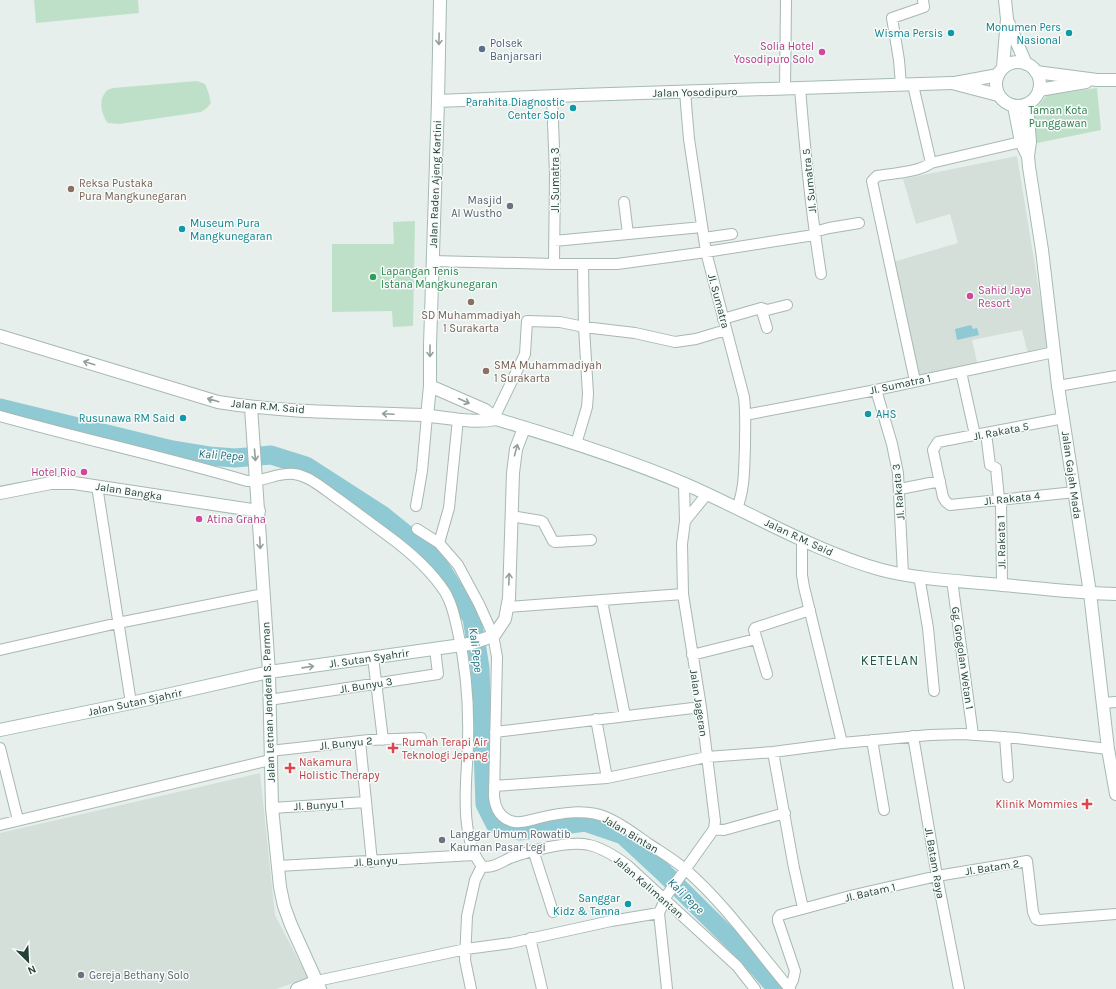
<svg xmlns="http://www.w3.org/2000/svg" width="1116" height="989" font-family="Karla,sans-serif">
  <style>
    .built { fill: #d4dfda }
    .green { fill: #bfe0c8 }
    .water { fill: #8ec9d4 }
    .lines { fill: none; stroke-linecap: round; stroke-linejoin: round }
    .river { stroke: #8ec9d4; stroke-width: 19 }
    .minor-casing { stroke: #a8b8b2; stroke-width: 12 }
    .tertiary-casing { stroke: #a8b8b2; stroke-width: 14 }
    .secondary-casing { stroke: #a4bbb3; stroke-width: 14 }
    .minor { stroke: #fff; stroke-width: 10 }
    .tertiary { stroke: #fff; stroke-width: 12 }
    .secondary { stroke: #fff; stroke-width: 12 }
    .oneway { stroke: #92a09c }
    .culture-dot { fill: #0f9aa8; stroke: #f7fbf9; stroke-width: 1.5 }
    .service-dot { fill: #5c6f8a; stroke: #f7fbf9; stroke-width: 1.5 }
    .hotel-dot { fill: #d1479c; stroke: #f7fbf9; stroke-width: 1.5 }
    .education-dot { fill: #8d6e63; stroke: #f7fbf9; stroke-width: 1.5 }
    .worship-dot { fill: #6b7280; stroke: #f7fbf9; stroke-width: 1.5 }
    .leisure-dot { fill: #2e9e5b; stroke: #f7fbf9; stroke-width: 1.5 }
    .health-dot { fill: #e0444e; stroke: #f7fbf9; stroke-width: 1.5 }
    .labels { text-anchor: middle; stroke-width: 3; stroke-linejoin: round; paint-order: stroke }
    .culture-label { font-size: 11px; fill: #0d838f; stroke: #f7fbf9; text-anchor: end }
    .service-label { font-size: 11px; fill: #4e5e75; stroke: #f7fbf9; text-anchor: start }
    .hotel-label { font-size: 11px; fill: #b23c85; stroke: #f7fbf9; text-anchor: end }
    .street-label { font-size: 11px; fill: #24423a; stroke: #f7fbf9 }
    .park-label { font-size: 11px; fill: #2d7a4b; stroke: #f7fbf9 }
    .education-label { font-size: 11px; fill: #785e54; stroke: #f7fbf9; text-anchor: start }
    .worship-label { font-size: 11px; fill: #5b616d; stroke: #f7fbf9; text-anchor: start }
    .leisure-label { font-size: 11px; fill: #27864d; stroke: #f7fbf9; text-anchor: start }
    .health-label { font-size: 11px; fill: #be3a42; stroke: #f7fbf9; text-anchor: start }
    .water-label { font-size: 12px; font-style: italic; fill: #1c6f80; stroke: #f7fbf9 }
    .quarter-label { font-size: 13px; letter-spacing: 1px; fill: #1f5548; stroke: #f7fbf9 }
  </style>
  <rect width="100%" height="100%" fill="#e6efeb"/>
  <!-- built -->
  <path class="built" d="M1017,156L1049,351L1028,354L1022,330L972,340L978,366L916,378L893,262L958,243L950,214L916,224L903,179Z
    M260,773L275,915L308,978L276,989H0V833Z"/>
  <!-- green -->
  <path class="green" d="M34,0H138L139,13L36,23Z
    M197,81L205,84L208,91L211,103L207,108L201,112L119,124L108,123C102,116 98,101 105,93C106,90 110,89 113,88Z
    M1097,88L1101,130L1037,143L1032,114L1047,95Z
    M415,221L413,326L393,327L392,311L332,312V244H394L393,222Z"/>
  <!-- water -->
  <path class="water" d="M971,325L973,329L977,328L979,335L957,340L955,329Z"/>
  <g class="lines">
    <!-- river -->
    <path class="river" d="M0,408L172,450L209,456L235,458L271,455L306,466L382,515L433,556L472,618L480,668L485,804L495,824L519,831L585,822L623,835L663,872L748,956L777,989"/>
    <!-- minor casing -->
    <g class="minor-casing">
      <path id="minor" d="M901,85L899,60L892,18L924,7L923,0
        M913,85L931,163C916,173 894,173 877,176L872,181L915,381
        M800,88C805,151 811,212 821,274
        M785,89L786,0
        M685,92L689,139L706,252L744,397C746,414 745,430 745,447C744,468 745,488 737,508
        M552,96L555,174L554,264
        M931,163L1021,142
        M624,202L628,234
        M814,232L829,228L859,223
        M704,238L732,234
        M554,241L702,227
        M432,261L554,264H617L706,252L814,235
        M761,308L767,328
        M723,319L761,308L767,310L787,305
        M961,372L975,435
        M1058,386L1116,376
        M876,390L892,444L898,473L903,574
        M745,415L876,390L1054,352
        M0,416C82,439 165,457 247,481C264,482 278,472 294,474C311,476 327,492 341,501C356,512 372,524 387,535C409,551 430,569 445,592C452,604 455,618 458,632C468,676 470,719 467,764C465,794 462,842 482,866C492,869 501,862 510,858C529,851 570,840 589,845C603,848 615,856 627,865L737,966L755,989
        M494,418L525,354L527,321L560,322L584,327L635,333L675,342L696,339L726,330
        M1064,418L938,442L933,450L943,497L946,502L950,505L1075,492
        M986,433L990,465L996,468L999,499
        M576,444L587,407L588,394L584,327L583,265
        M97,486L131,703
        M900,489L940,481
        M1001,499L1002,585
        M416,506L422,471L427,416
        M511,516L541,521L543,522L553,541L555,542L591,540
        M685,521L707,494
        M417,529L439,543L458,565L479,604L493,635L497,657L494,796C495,809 501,820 515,822C522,823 531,820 539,818C560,813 587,808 608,818C622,824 636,835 649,844C661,852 675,860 686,870C726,905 756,949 790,989
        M802,539V575L804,587L842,743
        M439,543L449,508L458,419
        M919,576L928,628L934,691
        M952,580L973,735
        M602,601L625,716
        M507,607L683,594
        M0,650L118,623L263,594
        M692,655L756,639
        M373,657L383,740
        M767,674L754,630L755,628L810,610
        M269,700L438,674L435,649
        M1102,703L1116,702
        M596,719L607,778
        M495,732L701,707
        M913,736L937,876L959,989
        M1005,737L1008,777
        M872,740L884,810
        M360,741L372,862
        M0,748L18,820
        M270,751L369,740L421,738
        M773,752L794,868L803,908
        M494,786L607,778L707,757L773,752L842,743L930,735L963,734L1016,738L1108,749
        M272,808L366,802
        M0,825L270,760
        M714,829L724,830L785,813
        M533,850L553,912
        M278,866L474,855
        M530,938L542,989
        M317,981L466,949L511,943L611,921L659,913
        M789,988L793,980L795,971L778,921V918L780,915L854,895L937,876L1027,861L1033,912L1036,919L1039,920L1116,914
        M471,989L465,960L467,916L475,880L482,866
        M667,989L659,913L667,895L714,829L715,821L701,707L683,594L682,544L685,521L684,484"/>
    </g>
    <!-- tertiary casing -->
    <g class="tertiary-casing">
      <path id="tertiary" d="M1036,72L1097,80
        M952,83L998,95
        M955,83L998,75
        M1039,90L1086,82
        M0,336L218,402C285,413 353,412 421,415C446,417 471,424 496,419
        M430,386L485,410L496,419
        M251,407L269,672
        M0,493L51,483H74L259,511
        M469,644L487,638L495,634L505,619L509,598L513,473L516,449L524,428
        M297,989L317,981"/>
    </g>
    <!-- secondary casing -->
    <g class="secondary-casing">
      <path id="secondary" d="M1008,22L1026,64
        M996 84a22 22 0 1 1 44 0a22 22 0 1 1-44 0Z
        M1003,67L1007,19L1005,0
        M1097,80H1116
        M438,101L580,95L952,83
        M1027,105L1030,142L1028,156L1029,167L1042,250L1058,386L1090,593L1108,749L1116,794
        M1014,106L1021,142L1028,156
        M427,416L430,386V345L438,101L440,0
        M496,419C560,438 624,458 685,484C750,512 813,551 882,570C921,580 962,581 1002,585C1040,588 1078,593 1116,594
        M269,672L272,808L280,887L284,906L291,925L320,989
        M0,730L131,703L269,672L469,644"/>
    </g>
    <!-- minor -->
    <use href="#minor" class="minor"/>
    <!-- tertiary -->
    <use href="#tertiary" class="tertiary"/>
    <!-- secondary -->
    <use href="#secondary" class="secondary"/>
  </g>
  <!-- one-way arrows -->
  <defs><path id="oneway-shaft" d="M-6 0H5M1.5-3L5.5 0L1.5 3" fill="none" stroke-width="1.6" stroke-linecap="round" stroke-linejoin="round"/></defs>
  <g class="oneway">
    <use href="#oneway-shaft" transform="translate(439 39) rotate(91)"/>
    <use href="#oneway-shaft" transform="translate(430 351) rotate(90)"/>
    <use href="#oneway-shaft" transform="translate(89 363) rotate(-163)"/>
    <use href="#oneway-shaft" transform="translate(213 400) rotate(-164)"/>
    <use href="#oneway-shaft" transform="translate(464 401) rotate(24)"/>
    <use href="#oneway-shaft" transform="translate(388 414) rotate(-177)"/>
    <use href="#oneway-shaft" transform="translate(516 450) rotate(-75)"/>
    <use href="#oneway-shaft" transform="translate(255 455) rotate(85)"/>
    <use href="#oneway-shaft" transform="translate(260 543) rotate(87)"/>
    <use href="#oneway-shaft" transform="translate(509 579) rotate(-88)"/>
    <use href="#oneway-shaft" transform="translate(308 667) rotate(-8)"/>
  </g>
  <!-- markers -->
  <g class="culture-dot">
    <circle cx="951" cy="33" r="4"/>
    <circle cx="1069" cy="33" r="4"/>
    <circle cx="573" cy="108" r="4"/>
    <circle cx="182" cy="229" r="4"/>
    <circle cx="868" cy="414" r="4"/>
    <circle cx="183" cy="418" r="4"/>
    <circle cx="628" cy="904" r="4"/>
  </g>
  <circle class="service-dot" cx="482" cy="49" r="4"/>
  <g class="hotel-dot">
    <circle cx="822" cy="52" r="4"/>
    <circle cx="970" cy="296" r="4"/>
    <circle cx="84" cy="472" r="4"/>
    <circle cx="199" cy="519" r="4"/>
  </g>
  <g class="education-dot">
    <circle cx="71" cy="189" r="4"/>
    <circle cx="471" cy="302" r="4"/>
    <circle cx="486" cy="371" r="4"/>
  </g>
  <g class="worship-dot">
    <circle cx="510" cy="206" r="4"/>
    <circle cx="442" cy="840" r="4"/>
    <circle cx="81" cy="975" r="4"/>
  </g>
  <circle class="leisure-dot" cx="373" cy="277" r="4"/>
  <g class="health-dot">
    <path d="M391 742h4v4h4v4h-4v4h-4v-4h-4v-4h4z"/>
    <path d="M288 762h4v4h4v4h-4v4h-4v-4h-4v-4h4z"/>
    <path d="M1085 798h4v4h4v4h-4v4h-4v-4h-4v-4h4z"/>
  </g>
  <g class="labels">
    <!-- culture labels -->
    <g class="culture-label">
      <text x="1061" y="31">Monumen Pers<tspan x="1061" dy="13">Nasional</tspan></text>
      <text x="943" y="37">Wisma Persis</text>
      <text x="565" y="106">Parahita Diagnostic<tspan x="565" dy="13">Center Solo</tspan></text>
      <text x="190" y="227" text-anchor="start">Museum Pura<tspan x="190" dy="13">Mangkunegaran</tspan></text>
      <text x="876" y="418" text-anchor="start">AHS</text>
      <text x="175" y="422">Rusunawa RM Said</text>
      <text x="620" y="902">Sanggar<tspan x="620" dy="13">Kidz &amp; Tanna</tspan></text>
    </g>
    <!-- service labels -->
    <g class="service-label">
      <text x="490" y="47">Polsek<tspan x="490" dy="13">Banjarsari</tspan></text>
    </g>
    <!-- hotel labels -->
    <g class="hotel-label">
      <text x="814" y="50">Solia Hotel<tspan x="814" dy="13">Yosodipuro Solo</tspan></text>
      <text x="978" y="294" text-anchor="start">Sahid Jaya<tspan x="978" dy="13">Resort</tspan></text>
      <text x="76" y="476">Hotel Rio</text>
      <text x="207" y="523" text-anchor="start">Atina Graha</text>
    </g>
    <!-- street labels -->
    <g class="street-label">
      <text transform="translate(695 92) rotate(-1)" y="4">Jalan Yosodipuro</text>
      <text transform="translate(555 180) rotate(-90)" y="4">Jl. Sumatra 3</text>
      <text transform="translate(809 181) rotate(-96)" y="4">Jl. Sumatra 5</text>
      <text transform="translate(435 184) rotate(-88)" y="4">Jalan Raden Ajeng Kartini</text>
      <text transform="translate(719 301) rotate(75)" y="4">Jl. Sumatra</text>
      <text transform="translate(900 384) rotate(-12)" y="4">Jl. Sumatra 1</text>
      <text transform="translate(268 406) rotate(5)" y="4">Jalan R.M. Said</text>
      <text transform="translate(1001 431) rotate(-11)" y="4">Jl. Rakata 5</text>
      <text transform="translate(1072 475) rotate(82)" y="4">Jalan Gajah Mada</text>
      <text transform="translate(129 491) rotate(9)" y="4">Jalan Bangka</text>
      <text transform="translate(898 492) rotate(-95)" y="4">Jl. Rakata 3</text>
      <text transform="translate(1012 498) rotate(-6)" y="4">Jl. Rakata 4</text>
      <text transform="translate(799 537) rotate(25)" y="4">Jalan R.M. Said</text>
      <text transform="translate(1001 542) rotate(-91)" y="4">Jl. Rakata 1</text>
      <text transform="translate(369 658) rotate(-8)" y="4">Jl. Sutan Syahrir</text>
      <text transform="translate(963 658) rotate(82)" y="4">Gg. Grogolan Wetan 1</text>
      <text transform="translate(366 685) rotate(-9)" y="4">Jl. Bunyu 3</text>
      <text transform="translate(135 702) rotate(-12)" y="4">Jalan Sutan Sjahrir</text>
      <text transform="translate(268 702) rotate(-92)" y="4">Jalan Letnan Jenderal S. Parman</text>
      <text transform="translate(699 703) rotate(81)" y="4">Jalan Jageran</text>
      <text transform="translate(346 743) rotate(-6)" y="4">Jl. Bunyu 2</text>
      <text transform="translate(319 805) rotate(-3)" y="4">Jl. Bunyu 1</text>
      <text transform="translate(631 834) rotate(31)" y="4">Jalan Bintan</text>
      <text transform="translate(376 861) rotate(-3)" y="4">Jl. Bunyu</text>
      <text transform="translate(935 863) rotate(80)" y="4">Jl. Batam Raya</text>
      <text transform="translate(992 867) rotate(-9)" y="4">Jl. Batam 2</text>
      <text transform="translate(649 887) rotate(41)" y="4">Jalan Kalimantan</text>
      <text transform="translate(870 892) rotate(-13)" y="4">Jl. Batam 1</text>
    </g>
    <!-- park labels -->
    <g class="park-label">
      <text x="1058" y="114">Taman Kota<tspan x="1058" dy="13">Punggawan</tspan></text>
    </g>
    <!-- education labels -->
    <g class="education-label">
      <text x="79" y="187">Reksa Pustaka<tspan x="79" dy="13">Pura Mangkunegaran</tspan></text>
      <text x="471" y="319" text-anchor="middle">SD Muhammadiyah<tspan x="471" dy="13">1 Surakarta</tspan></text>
      <text x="494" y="369">SMA Muhammadiyah<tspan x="494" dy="13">1 Surakarta</tspan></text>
    </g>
    <!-- worship labels -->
    <g class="worship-label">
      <text x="502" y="204" text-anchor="end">Masjid<tspan x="502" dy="13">Al Wustho</tspan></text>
      <text x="450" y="838">Langgar Umum Rowatib<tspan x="450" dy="13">Kauman Pasar Legi</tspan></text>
      <text x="89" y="979">Gereja Bethany Solo</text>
    </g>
    <!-- leisure labels -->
    <g class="leisure-label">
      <text x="381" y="275">Lapangan Tenis<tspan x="381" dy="13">Istana Mangkunegaran</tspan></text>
    </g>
    <!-- health labels -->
    <g class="health-label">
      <text x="402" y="746">Rumah Terapi Air<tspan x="402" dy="13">Teknologi Jepang</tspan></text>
      <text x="299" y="766">Nakamura<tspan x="299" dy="13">Holistic Therapy</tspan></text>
      <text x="1078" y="808" text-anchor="end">Klinik Mommies</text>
    </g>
    <!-- water labels -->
    <g class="water-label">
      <text transform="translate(221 455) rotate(4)" y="4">Kali Pepe</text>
      <text transform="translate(476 650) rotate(83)" y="4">Kali Pepe</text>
      <text transform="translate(686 896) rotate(44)" y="4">Kali Pepe</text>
    </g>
    <!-- quarter labels -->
    <g class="quarter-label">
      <text x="890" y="665">KETELAN</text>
    </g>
  </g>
  <!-- north arrow -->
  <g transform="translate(28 961) rotate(156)" stroke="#f7fbf9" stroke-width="3" paint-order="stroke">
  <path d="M0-3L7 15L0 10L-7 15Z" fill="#24423a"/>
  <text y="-6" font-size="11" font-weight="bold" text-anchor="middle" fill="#24423a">N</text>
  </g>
</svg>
